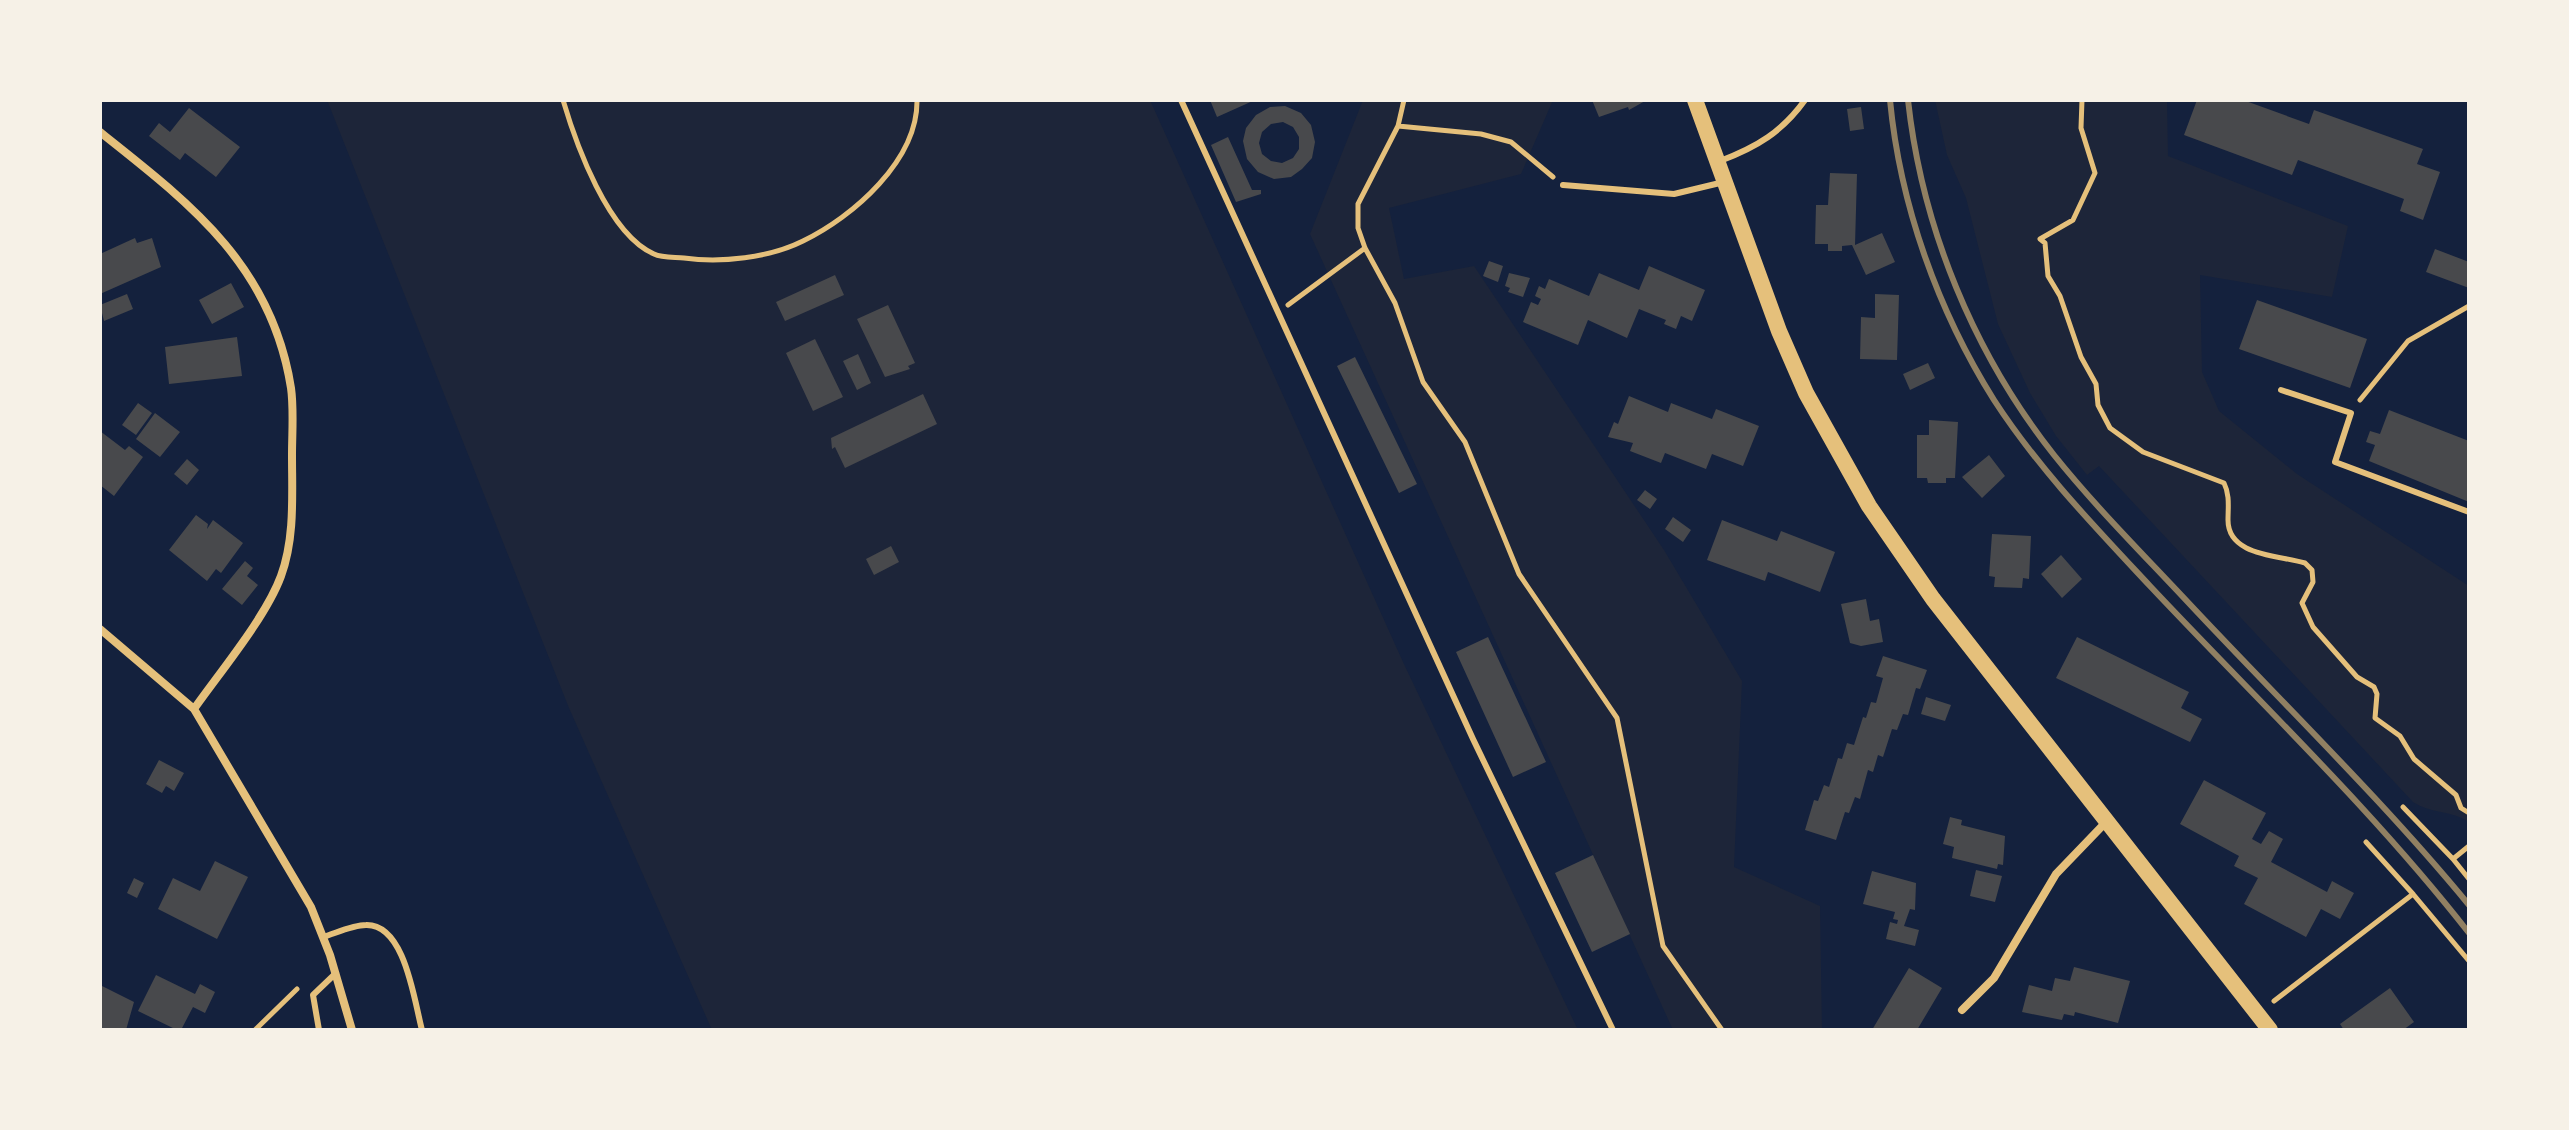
<svg xmlns="http://www.w3.org/2000/svg" width="2569" height="1130" font-family="'Space Grotesk',sans-serif">
  <style>
    .green { fill: #1d2539 }
    .building { fill: #48494c; fill-rule: evenodd }
    .lines { fill: none; stroke-linecap: round; stroke-linejoin: round }
    .path { stroke: #e5c07b; stroke-width: 5 }
    .service { stroke: #e5c07b; stroke-width: 6 }
    .minor { stroke: #e5c07b; stroke-width: 8 }
    .secondary { stroke: #e5c07b; stroke-width: 16 }
    .rail { stroke: #918062; stroke-width: 6 }
  </style>
  <rect width="100%" height="100%" fill="#14213d"/>
  <!-- green -->
  <path class="green" d="M327,100H1150L1403,662L1578,1030H712L569,708Z
    M1363,100H1553L1521,174L1389,208L1404,279L1474,266L1664,550L1742,681L1734,867L1820,906L1822,1030H1673L1310,234Z
    M1935,100H2167L2168,156L2348,226L2332,297L2200,275L2202,372L2219,411L2297,474L2469,586V822C2451,810 2431,814 2413,802L2099,466L2087,475L2056,436L2030,393L1998,324L1966,198L1947,155Z"/>
  <!-- building -->
  <path class="building" d="M1210,100H1255L1217,117Z
    M1592,100H1644L1645,101L1629,110L1628,107L1599,117Z
    M2197,100H2243L2309,124L2314,110L2423,149L2417,164L2440,172L2423,220L2400,211L2404,199L2298,160L2292,175L2184,135Z
    M1285,106L1301,113L1311,125L1315,142L1312,158L1302,169L1291,177L1274,179L1258,172L1247,159L1243,141L1246,128L1256,115L1270,107ZM1283,122L1293,127L1299,137V149L1293,158L1282,163L1271,161L1262,154L1259,143L1262,132L1271,124Z
    M1861,107L1864,129L1850,131L1847,109Z
    M189,108L240,147L216,177L185,153L180,160L149,136L159,123L170,132Z
    M1228,137L1252,190H1261V194L1236,202L1211,145Z
    M1830,173L1857,174L1855,245L1882,233L1895,262L1866,275L1852,245L1842,246V251H1828V244H1815L1816,205H1828Z
    M135,238L137,243L152,238L161,267L100,294V254Z
    M2435,249L2469,262V288L2426,272Z
    M1489,261L1503,266L1498,282L1483,276Z
    M1649,266L1705,290L1692,321L1681,316L1676,329L1664,324L1666,320L1639,309L1627,338L1588,320L1578,345L1523,322L1531,302L1538,305L1541,299L1535,296L1539,286L1545,289L1549,279L1589,296L1599,273L1639,290Z
    M1509,273L1530,278L1523,297L1508,292L1510,288L1505,286Z
    M835,275L844,295L785,321L776,302Z
    M231,283L244,307L212,324L199,300Z
    M127,294L133,309L104,321L100,305Z
    M1875,294L1899,295L1897,360L1860,359L1861,317L1875,318Z
    M2257,300L2367,339L2350,388L2239,349Z
    M888,305L915,363L908,366L910,369L885,377L857,319Z
    M237,337L242,376L169,384L165,347Z
    M815,339L843,397L813,411L786,353Z
    M858,354L871,383L857,390L843,361Z
    M1355,357L1417,484L1399,493L1337,366Z
    M1928,363L1935,378L1910,390L1903,374Z
    M923,394L937,424L845,468L835,447L832,449L831,438Z
    M1629,396L1668,412L1671,403L1712,419L1716,409L1759,426L1743,466L1712,454L1706,469L1665,453L1661,463L1630,451L1633,443L1608,437L1614,422L1618,424Z
    M138,403L152,413L136,435L122,425Z
    M2389,410L2469,441V502L2369,461L2375,445L2366,442L2370,431L2380,434Z
    M155,413L180,432L160,457L136,439Z
    M1929,420L1958,422L1955,478H1946V483H1928L1927,478H1917V435H1929Z
    M100,431L125,450L129,446L143,457L114,496L100,485Z
    M1989,455L2005,476L1982,498L1962,477Z
    M187,459L199,470L187,485L174,474Z
    M1645,490L1657,499L1650,509L1637,500Z
    M196,515L208,524L207,529L213,520L243,543L221,573L216,569L207,581L169,550Z
    M1673,517L1691,530L1683,542L1665,529Z
    M1722,520L1777,541L1781,531L1835,552L1820,592L1768,572L1765,581L1707,560Z
    M1992,534L2031,536L2029,579L2023,578L2022,588L1994,587L1995,577L1989,576Z
    M891,546L899,562L874,575L866,559Z
    M2061,555L2082,579L2062,598L2041,574Z
    M245,561L253,568L247,576L258,585L242,605L222,589Z
    M1866,599L1870,621L1879,619L1883,642L1861,646L1850,643L1841,604Z
    M1488,637L1546,762L1513,777L1456,652Z
    M2077,637L2189,692L2181,708L2202,719L2190,742L2056,678Z
    M1883,656L1927,670L1920,689L1916,688L1908,715L1903,714L1897,730L1892,729L1883,757L1878,755L1873,772L1868,770L1860,799L1855,797L1849,813L1845,812L1836,840L1805,830L1814,800L1818,801L1824,785L1829,787L1838,758L1842,759L1847,743L1854,745L1863,717L1866,718L1871,702L1876,703L1883,678L1876,676Z
    M1926,697L1951,705L1945,721L1921,714Z
    M159,760L184,773L174,791L166,786L162,793L146,784Z
    M2204,780L2266,813L2252,839L2261,844L2269,831L2283,839L2271,862L2327,892L2332,881L2354,893L2340,919L2321,909L2306,937L2244,904L2258,878L2234,866L2239,856L2180,824Z
    M1950,817L1962,820L1961,825L2005,836L2003,865L1998,864L1997,869L1952,858L1954,847L1943,844Z
    M1593,855L1630,934L1592,952L1555,873Z
    M215,861L248,877L217,939L158,909L173,878L200,891Z
    M1976,870L2002,876L1995,902L1970,896Z
    M1872,871L1916,883L1915,910L1910,909L1904,926L1919,930L1915,946L1886,939L1890,922L1897,924L1898,920L1893,919L1895,912L1863,904Z
    M134,878L144,883L137,898L127,893Z
    M2074,967L2130,981L2118,1023L2075,1012L2074,1016L2064,1014L2062,1020L2022,1012L2029,985L2052,991L2055,978L2070,981Z
    M1909,968L1942,988L1917,1030H1872Z
    M156,975L195,994L200,984L215,992L205,1013L193,1007L181,1030H177L138,1011Z
    M100,985L134,1002L126,1030H100Z
    M2390,988L2414,1022L2403,1030H2344L2340,1024Z"/>
  <g class="lines">
    <!-- path -->
    <path class="path" d="M563,100C576,144 608,234 654,254C662,258 675,257 684,258C721,263 769,258 803,241C853,217 918,160 917,100
      M1404,100L1398,126L1358,204V228L1365,248L1395,303L1423,382L1465,442L1519,574L1617,718L1663,946L1722,1030
      M2082,100L2081,128L2095,173L2073,220L2040,239L2045,243L2048,276L2060,296L2081,357L2096,384L2098,405L2110,428L2143,452L2224,483C2230,495 2228,507 2228,520C2228,556 2278,555 2305,563L2312,570L2313,582L2302,603L2313,627L2357,677L2374,687L2377,694L2375,718L2400,736L2414,759L2456,795L2461,808L2469,813
      M1398,126L1481,134L1511,142L1553,177
      M1288,305L1365,248
      M2360,400L2408,341L2469,306
      M2403,807L2453,859
      M2366,842L2413,894
      M2469,846L2453,859L2469,879
      M2274,1001L2413,894L2469,961
      M255,1030L297,989"/>
    <!-- service -->
    <path class="service" d="M1181,100L1473,739L1613,1030
      M1720,161C1757,147 1782,132 1805,100
      M1563,185L1674,194L1724,182
      M2281,390L2351,413L2335,462L2469,512
      M323,937C336,933 353,925 366,925C405,924 414,1000 422,1030
      M319,1030L313,995L336,973"/>
    <!-- minor -->
    <path class="minor" d="M100,132C191,204 272,266 291,388C294,409 292,433 292,455C292,495 295,538 281,576C266,617 220,672 194,709
      M100,629L194,709L311,907L330,955L352,1030
      M1962,1010L1994,978L2056,874L2107,821"/>
    <!-- secondary -->
    <path class="secondary" d="M1695,100L1779,331L1806,393L1869,506L1933,599L2270,1030"/>
    <!-- rail -->
    <path class="rail" d="M1890,100C1900,205 1938,311 1994,400C2038,468 2095,527 2150,586C2257,700 2373,810 2469,933
      M1908,100C1922,228 1974,354 2054,455C2094,505 2140,551 2184,598C2279,700 2381,798 2469,905"/>
  </g>
  <!-- border -->
  <rect width="2569" height="1130" fill="none" stroke="#f6f1e7" stroke-width="204"/>
</svg>
